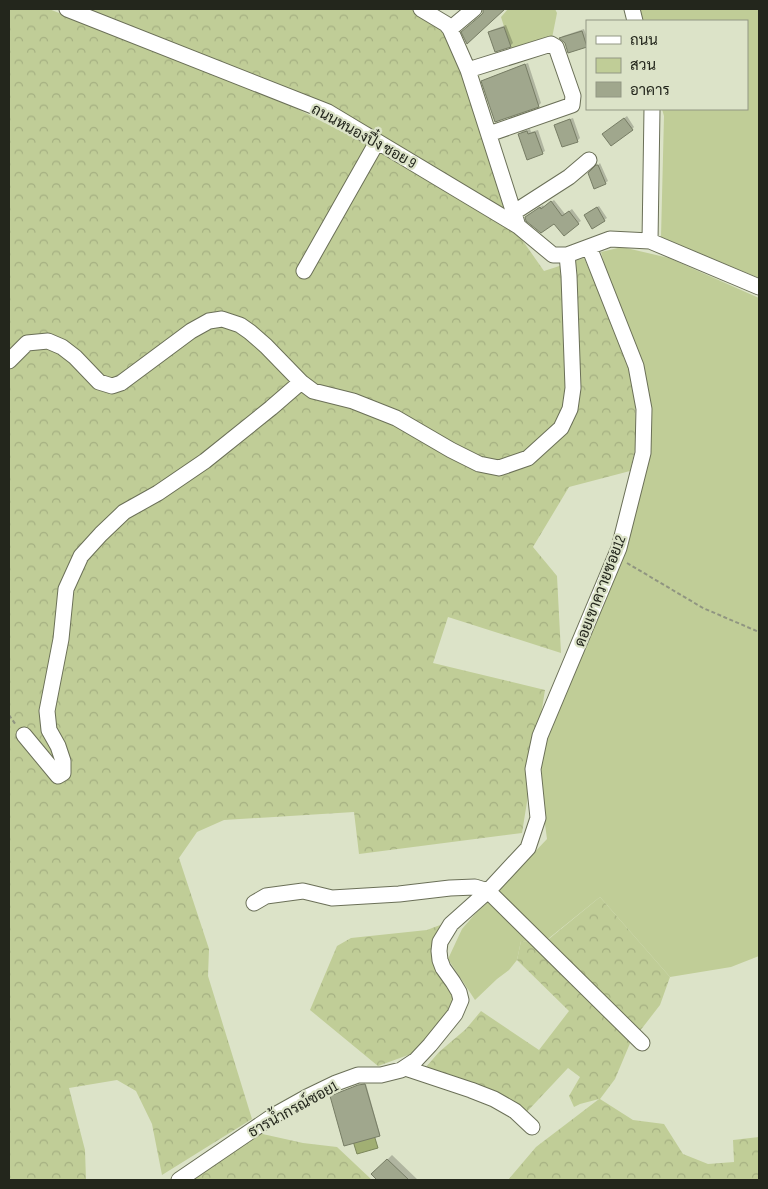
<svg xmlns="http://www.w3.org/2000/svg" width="768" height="1189" font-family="'Sofia Sans Condensed',Sarabun,sans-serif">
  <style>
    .green { fill: #c0cd97 }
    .forest { fill: url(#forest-crowns) }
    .water { fill: #a1af73; stroke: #7b8659 }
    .shadow { fill: #0003 }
    .building { fill: #a0a78d; stroke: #777d65 }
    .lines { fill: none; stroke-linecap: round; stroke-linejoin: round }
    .minor-casing { stroke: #6b7058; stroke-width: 17 }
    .path { stroke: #909581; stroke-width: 2; stroke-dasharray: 4 2.5; stroke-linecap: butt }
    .minor { stroke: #fff; stroke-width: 15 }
    .labels { text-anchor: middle; stroke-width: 4.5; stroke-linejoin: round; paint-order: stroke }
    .street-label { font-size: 15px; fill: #23261c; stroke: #dce3c8 }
  </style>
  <defs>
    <pattern id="forest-crowns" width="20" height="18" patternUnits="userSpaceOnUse" patternTransform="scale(1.25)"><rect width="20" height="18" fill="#c0cd97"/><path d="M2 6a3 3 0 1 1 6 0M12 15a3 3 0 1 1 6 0" fill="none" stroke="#a5b082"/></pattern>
  </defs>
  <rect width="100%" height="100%" fill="#dce3c8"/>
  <!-- green -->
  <path class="green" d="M508,9H555L557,13L552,38L511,49L501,17Z
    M640,9H759V278L661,237L664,116L662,109H747V21H642Z
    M622,247L669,258L759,298V956L731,967L670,977L600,897L543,943L494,895L547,839L542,802L541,753L582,651L649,425L601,252Z
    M488,902L529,942L521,941L517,960L509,970L497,979L475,1000L448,959L462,929L475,914Z"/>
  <!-- forest -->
  <path class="forest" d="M9,9H49L284,102L405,164L518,234L544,271L584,258L621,341L635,394L636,445L630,471L569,487L533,547L557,576L561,653L448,617L433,663L545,690L522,833L359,854L354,812L224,820L197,832L179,858L209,949L208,976L252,1119L162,1175L152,1124L136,1091L117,1080L69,1088L85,1150L86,1180H9Z
    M67,9H414L450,29L518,226L328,112Z
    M600,897L670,977L660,1005L643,1027L631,1041L615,1079L600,1099L633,1120L664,1124L683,1154L708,1164L734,1162L733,1140L759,1137V1180H508L536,1147L599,1099L580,1104L574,1107L569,1096L580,1077L568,1068L522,1117L436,1076L426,1067L439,1052L466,1029L481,1011L539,1050L569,1011L517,960L521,941L544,943Z
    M448,922L435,939L455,998L453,1011L424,1044L411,1054L378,1066L310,1010L337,946L351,938L427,930Z
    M258,1133L303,1143L337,1147L372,1180H188Z"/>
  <!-- water -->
  <path class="water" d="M360,1089L378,1148L357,1154L339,1096Z"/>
  <!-- shadow -->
  <path class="shadow" d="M506,25L513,43L510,46L489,32L492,30Z
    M584,29L587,38L586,46L566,43L561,38L563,36Z
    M528,63L541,103L538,106L483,82L486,79Z
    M627,116L634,127L632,129L606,132Z
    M573,118L580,138L577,141L556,125L558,123Z
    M530,129L531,132L538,130L545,151L542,153L520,134L522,131Z
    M600,163L608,181L605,183L589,174Z
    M554,200L565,214L572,209L581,221L578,223L555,222L526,217L543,205L544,207Z
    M599,206L607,218L604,220L588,212Z
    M363,1084H366L380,1134L379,1135L331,1097Z
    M392,1155L418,1180H379L373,1174Z"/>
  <!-- building -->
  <path class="building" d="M483,9H505L467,44L461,32L480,16L483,13Z
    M504,27L511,47L495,52L488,32Z
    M582,31L587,47L568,53L565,43L559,38Z
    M525,64L539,107L495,122L481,81Z
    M624,118L633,130L611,146L602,134Z
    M570,119L578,142L562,147L554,125Z
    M527,131L528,134L535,132L543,154L527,160L518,134Z
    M596,165H598L606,184L594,189L588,173Z
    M551,201L562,216L569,211L579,224L564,236L554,224L541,233L526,221L525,217L540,207L541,209Z
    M597,207L605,221L592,229L584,215Z
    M365,1084L380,1136L344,1146L330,1096L358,1085Z
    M387,1159L409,1180H377L371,1174Z"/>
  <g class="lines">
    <!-- minor casing -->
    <g class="minor-casing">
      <path id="minor" d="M67,9L328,112L518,226L553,255H567L610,239L650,241L759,287
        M421,9L446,24L450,29L468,70L518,226
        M632,9L635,21
        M450,29L474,9
        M468,70L551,44L556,47L573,96L572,105L489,134
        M513,213L569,177L589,160
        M650,241L652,109
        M304,271L377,142
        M9,361L27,343L48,341L62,347L75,357L99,382L112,386L121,383L191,331L209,321L222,319L240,325L250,332L266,346L301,382L313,391L353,401L396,418L451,450L479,464L499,468L528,458L561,428L570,409L573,388L569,276L567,255
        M24,735L58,776L63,773V761L58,746L49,730L47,711L61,639L66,589L81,556L101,534L124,512L158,493L205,461L271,408L301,382
        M254,903L266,896L303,891L332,898L399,894L450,888L475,887L488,891L642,1043
        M405,1068L471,1090L494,1099L515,1111L532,1127
        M179,1180L273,1116L307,1097L336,1083L358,1075H381L401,1070L416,1060L430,1045L455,1014L461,1000L459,992L453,982L443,968L440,960L439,951L440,942L451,924L488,891L528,848L538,818L533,769L540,736L619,548L643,453L644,409L636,366L589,247"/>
    </g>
    <!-- path -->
    <path class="path" d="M627,563L703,608L759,632
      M9,715L16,725"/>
    <!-- minor -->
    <use href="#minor" class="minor"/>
  </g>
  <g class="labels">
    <!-- street labels -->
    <g class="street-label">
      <text transform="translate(364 136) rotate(29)" y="5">ถนนหนองปึ๋ง ซอย 9</text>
      <text transform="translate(600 591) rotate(-69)" y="5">ดอยเขาควายซอย12</text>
      <text transform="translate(293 1109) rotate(-29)" y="5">ธารน้ำกรณ์ซอย1</text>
    </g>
  </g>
  <!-- border -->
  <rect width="768" height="1189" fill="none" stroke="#23261c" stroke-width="20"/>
  <!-- legend -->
  <rect x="586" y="20" width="162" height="90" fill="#dce3c8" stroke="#929783"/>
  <rect x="596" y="36" width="25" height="8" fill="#ffffff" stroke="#929783"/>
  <text x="630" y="45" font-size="15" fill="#23261c">ถนน</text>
  <rect x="596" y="58" width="25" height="15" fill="#c0cd97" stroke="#929783"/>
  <text x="630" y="70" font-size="15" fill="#23261c">สวน</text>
  <rect x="596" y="82" width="25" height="15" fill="#a0a78d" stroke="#929783"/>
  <text x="630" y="95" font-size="15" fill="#23261c">อาคาร</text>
</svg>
